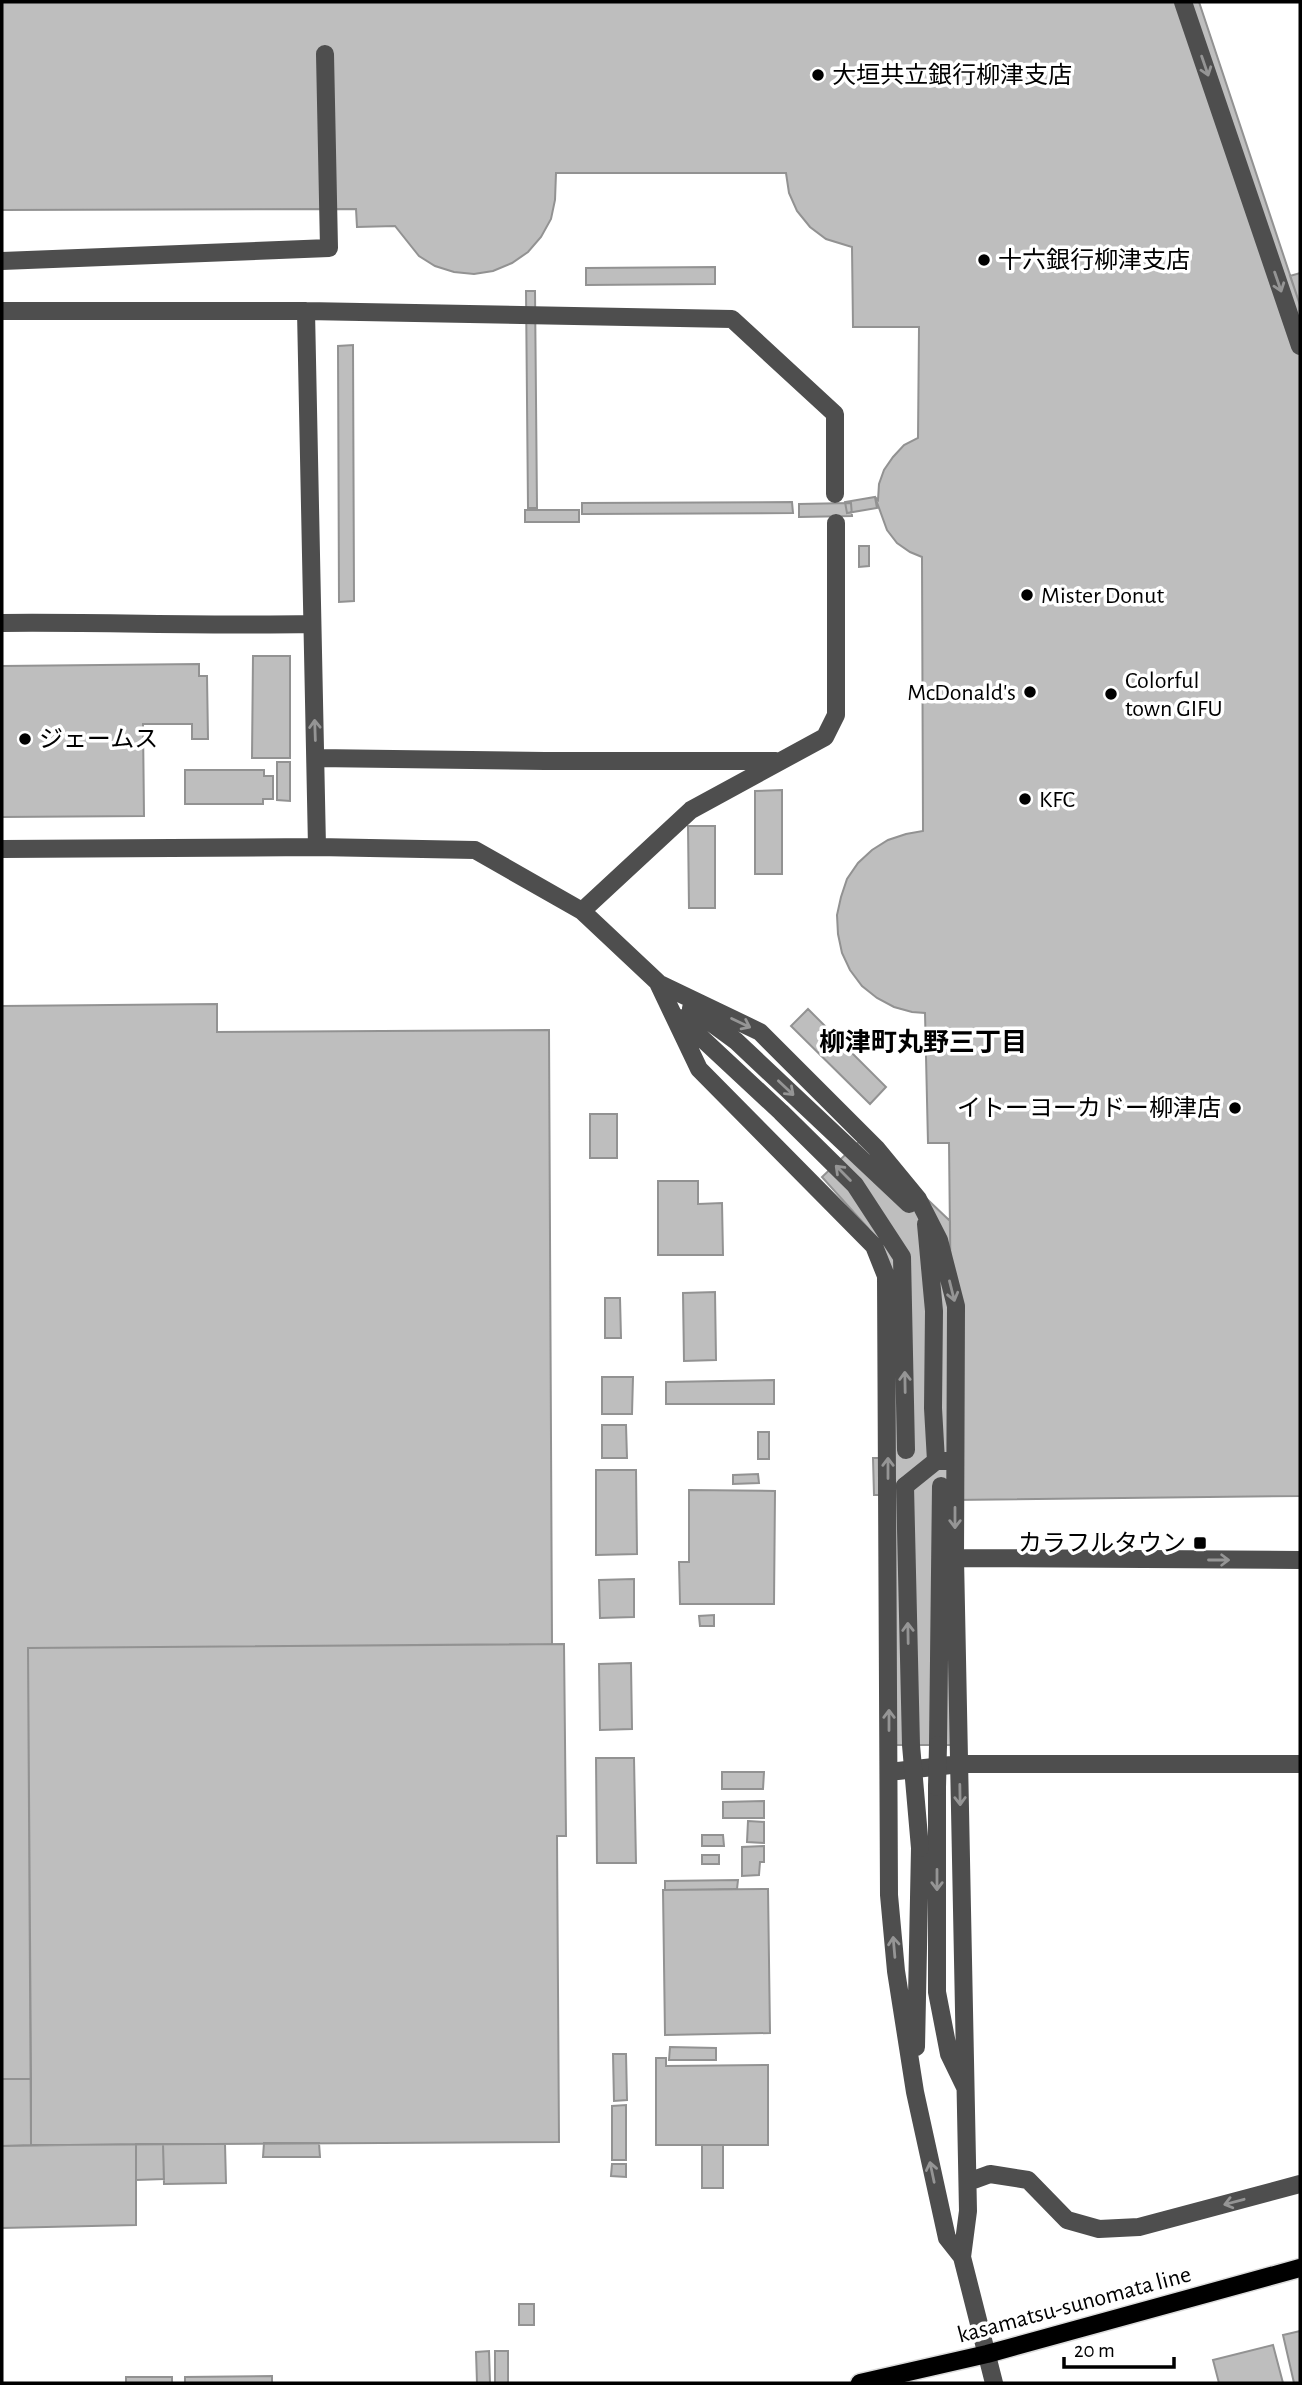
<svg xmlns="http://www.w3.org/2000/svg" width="1302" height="2385" font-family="'Alegreya Sans','Noto Sans JP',sans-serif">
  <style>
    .building { fill: #bebebe; stroke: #929292; stroke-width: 2 }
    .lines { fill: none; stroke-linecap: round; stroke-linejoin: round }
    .major-casing { stroke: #dbdbdb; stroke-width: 21 }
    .minor { stroke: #4e4e4e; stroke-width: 18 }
    .major { stroke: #000; stroke-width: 18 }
    .minor-bridge { stroke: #4e4e4e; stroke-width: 18 }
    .oneway { stroke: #959595 }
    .poi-dot { fill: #000; stroke: #fff; stroke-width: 2.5 }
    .labels { text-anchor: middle; stroke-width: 7; stroke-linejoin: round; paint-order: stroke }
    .poi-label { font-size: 24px; fill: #000; stroke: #fff; text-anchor: start }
    .street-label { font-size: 24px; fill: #000; stroke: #fff }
    .neighbourhood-label { font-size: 26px; font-weight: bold; fill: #000; stroke: #fff }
  </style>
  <rect width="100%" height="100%" fill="#fff"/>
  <!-- building -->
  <path class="building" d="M2,2H1199L1300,305V1496L953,1500L949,1143H928L925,1013L912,1012L894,1007L877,998L862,986L850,970L842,953L838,934L837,915L841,897L847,879L858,863L872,850L888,840L906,834L923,831L922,557L910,552L897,543L887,530L875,497L878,500L879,484L884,470L893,457L904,445L918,438L919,327H853L852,247L826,239L810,227L797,211L789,193L786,173H556L555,200L551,219L541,237L528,252L512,263L493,271L474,274L454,272L435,266L419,256L395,226L357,227L356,209L2,210Z
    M715,267V284L586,285V268Z
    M1300,273V305L1290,276Z
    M526,291H535L537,508H528Z
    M353,345L354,601L339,602L338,346Z
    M875,497L877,508L847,513L845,502Z
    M792,502L793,513L582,514V503Z
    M851,503L852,516L799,517V504Z
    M525,510H579V522H525Z
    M859,546H869V566L859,567Z
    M253,656H290V758H252Z
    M199,664V676H207L208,739H192V724H143L144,816L2,817V666Z
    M277,762H290V801L277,800Z
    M185,770H264V776H273V799H263V804H185Z
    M782,790V874H755V791Z
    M688,826H715V908H689Z
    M217,1004V1032L549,1030L552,1644L28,1648L31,2079H2V1006Z
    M808,1009L886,1087L870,1104L791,1026Z
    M590,1114H617V1158H590Z
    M863,1138L950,1221L954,1745H895L892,1495H874L873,1458H892L881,1250L868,1228L822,1177Z
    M658,1181H698V1204L722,1203L723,1255H658Z
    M715,1292L716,1360L684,1361L683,1293Z
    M605,1298H620L621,1338H605Z
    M602,1377H633L632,1414H602Z
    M774,1380V1404H666V1382Z
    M602,1425H626L627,1458H602Z
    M758,1432H769V1459H758Z
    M596,1470H636L637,1554L596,1555Z
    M758,1474L759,1483L733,1484V1475Z
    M689,1490L775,1491L774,1604H680L679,1562H689Z
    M634,1579V1617L600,1618L599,1580Z
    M714,1615V1626H700L699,1616Z
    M564,1644L566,1836H557L559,2142L31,2145L28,1648Z
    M631,1663L632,1729L600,1730L599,1664Z
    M596,1758H634L636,1863H597Z
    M722,1772H764L763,1789H722Z
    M764,1801V1818H723V1802Z
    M748,1821L764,1822V1843L747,1842Z
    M702,1835H723L724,1846H702Z
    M764,1846V1862H760L759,1875L742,1876V1847Z
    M702,1855H719V1864H702Z
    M738,1880L737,1889L665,1890V1881Z
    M768,1889L770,2033L665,2035L663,1890Z
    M670,2047L716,2048V2060H669Z
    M613,2054H626L627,2100L614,2101Z
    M656,2058H666V2066L768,2065V2145H656Z
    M2,2079H31V2145L2,2146Z
    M626,2105V2160H612V2106Z
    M264,2143H319L320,2157H263Z
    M136,2144V2225L2,2228V2146Z
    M136,2144H163L164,2179L136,2180Z
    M163,2144H225L226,2183L164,2184Z
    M702,2145H723V2188H702Z
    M612,2164H626V2177L611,2176Z
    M519,2304H534V2325H519Z
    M1300,2331V2383H1294L1283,2335Z
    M1273,2345L1283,2383H1219L1213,2360Z
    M489,2351L490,2383H477L476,2352Z
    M495,2351H508V2383H495Z
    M272,2376V2383H185V2377Z
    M126,2377H172V2383H126Z"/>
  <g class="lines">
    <!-- major casing -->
    <g class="major-casing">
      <path id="major" d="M860,2383L987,2354L1300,2268"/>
    </g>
    <!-- minor -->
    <path class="minor" d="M1183,2L1300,346
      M2,261L329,248L325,54
      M2,311H306L732,319L835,414V494
      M306,311L317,847
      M2,623C105,622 208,626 311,624
      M316,758L545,761H776
      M2,849L317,847L475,850L582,911L665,989
      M582,911L691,810L825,737L836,715V523
      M658,983L760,1032L876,1148L918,1199L939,1240L956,1306L955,1558L968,2211L962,2257L994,2383
      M658,983L699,1069L874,1246L886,1276L889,1895L896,1971L915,2092L947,2238L962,2257
      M691,1008L736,1041L909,1204
      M680,1018L781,1112L855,1185L902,1257L906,1450
      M926,1224L934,1311L933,1408L936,1461
      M905,1486L936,1461H946
      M955,1558L1300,1560
      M938,1745L941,1486
      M889,1772L960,1764H1300
      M937,1787V1992L949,2054L965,2087
      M916,2047L920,1848
      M968,2182L990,2174L1028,2180L1067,2220L1099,2229L1139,2227L1300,2184"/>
    <!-- major -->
    <use href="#major" class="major"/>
    <!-- minor-bridge -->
    <path class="minor-bridge" d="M905,1486L911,1745L920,1848
      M937,1787L938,1745"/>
  </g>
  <!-- one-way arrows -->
  <defs><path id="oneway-shaft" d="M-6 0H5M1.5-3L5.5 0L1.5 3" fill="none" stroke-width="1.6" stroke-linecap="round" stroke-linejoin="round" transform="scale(1.75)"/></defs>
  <g class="oneway">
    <use href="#oneway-shaft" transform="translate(1205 66) rotate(71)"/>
    <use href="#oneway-shaft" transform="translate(1278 282) rotate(71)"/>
    <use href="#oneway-shaft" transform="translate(315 730) rotate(-92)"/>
    <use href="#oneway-shaft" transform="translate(741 1023) rotate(26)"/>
    <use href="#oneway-shaft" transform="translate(786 1088) rotate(43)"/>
    <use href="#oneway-shaft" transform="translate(843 1173) rotate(-135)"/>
    <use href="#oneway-shaft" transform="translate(952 1291) rotate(76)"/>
    <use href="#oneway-shaft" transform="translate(905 1382) rotate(-91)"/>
    <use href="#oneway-shaft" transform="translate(888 1468) rotate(-90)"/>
    <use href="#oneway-shaft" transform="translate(955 1518) rotate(90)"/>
    <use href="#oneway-shaft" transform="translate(1219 1560)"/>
    <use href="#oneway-shaft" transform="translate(908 1633) rotate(-91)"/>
    <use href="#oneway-shaft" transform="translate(889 1720) rotate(-90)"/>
    <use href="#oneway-shaft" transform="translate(960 1795) rotate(89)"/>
    <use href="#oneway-shaft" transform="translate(937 1880) rotate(90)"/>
    <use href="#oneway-shaft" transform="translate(894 1947) rotate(-95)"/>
    <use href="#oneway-shaft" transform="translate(932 2172) rotate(-102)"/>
    <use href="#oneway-shaft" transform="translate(1234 2202) rotate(165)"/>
  </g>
  <!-- markers -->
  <g class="poi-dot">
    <circle cx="818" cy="75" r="7"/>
    <circle cx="984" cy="260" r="7"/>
    <circle cx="1027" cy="595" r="7"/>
    <circle cx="1030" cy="692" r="7"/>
    <circle cx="1111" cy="694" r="7"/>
    <circle cx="25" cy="739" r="7"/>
    <circle cx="1025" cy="799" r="7"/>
    <circle cx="1235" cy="1108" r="7"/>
    <rect x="1193" y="1536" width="14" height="14" rx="3.5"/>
  </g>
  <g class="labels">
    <!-- poi labels -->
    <g class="poi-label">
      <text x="832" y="83">大垣共立銀行柳津支店</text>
      <text x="998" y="268">十六銀行柳津支店</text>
      <text x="1041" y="603">Mister Donut</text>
      <text x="1125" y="688">Colorful<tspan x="1125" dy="28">town GIFU</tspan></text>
      <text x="1016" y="700" text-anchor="end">McDonald's</text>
      <text x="39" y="747">ジェームス</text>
      <text x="1039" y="807">KFC</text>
      <text x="1221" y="1116" text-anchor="end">イトーヨーカドー柳津店</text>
      <text x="1186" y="1551" text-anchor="end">カラフルタウン</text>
    </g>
    <!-- street labels -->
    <g class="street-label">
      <text transform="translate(1074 2304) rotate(-15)" y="8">kasamatsu-sunomata line</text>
    </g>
    <!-- neighbourhood labels -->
    <g class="neighbourhood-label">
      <text x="923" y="1051">柳津町丸野三丁目</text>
    </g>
  </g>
  <!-- border -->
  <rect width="1302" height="2385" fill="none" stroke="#000000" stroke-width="7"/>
  <!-- scale -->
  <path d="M1064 2357v10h110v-10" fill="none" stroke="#000000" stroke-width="3.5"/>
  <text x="1074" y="2357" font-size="21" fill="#000000" stroke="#ffffff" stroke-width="5" paint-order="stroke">20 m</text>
</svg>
